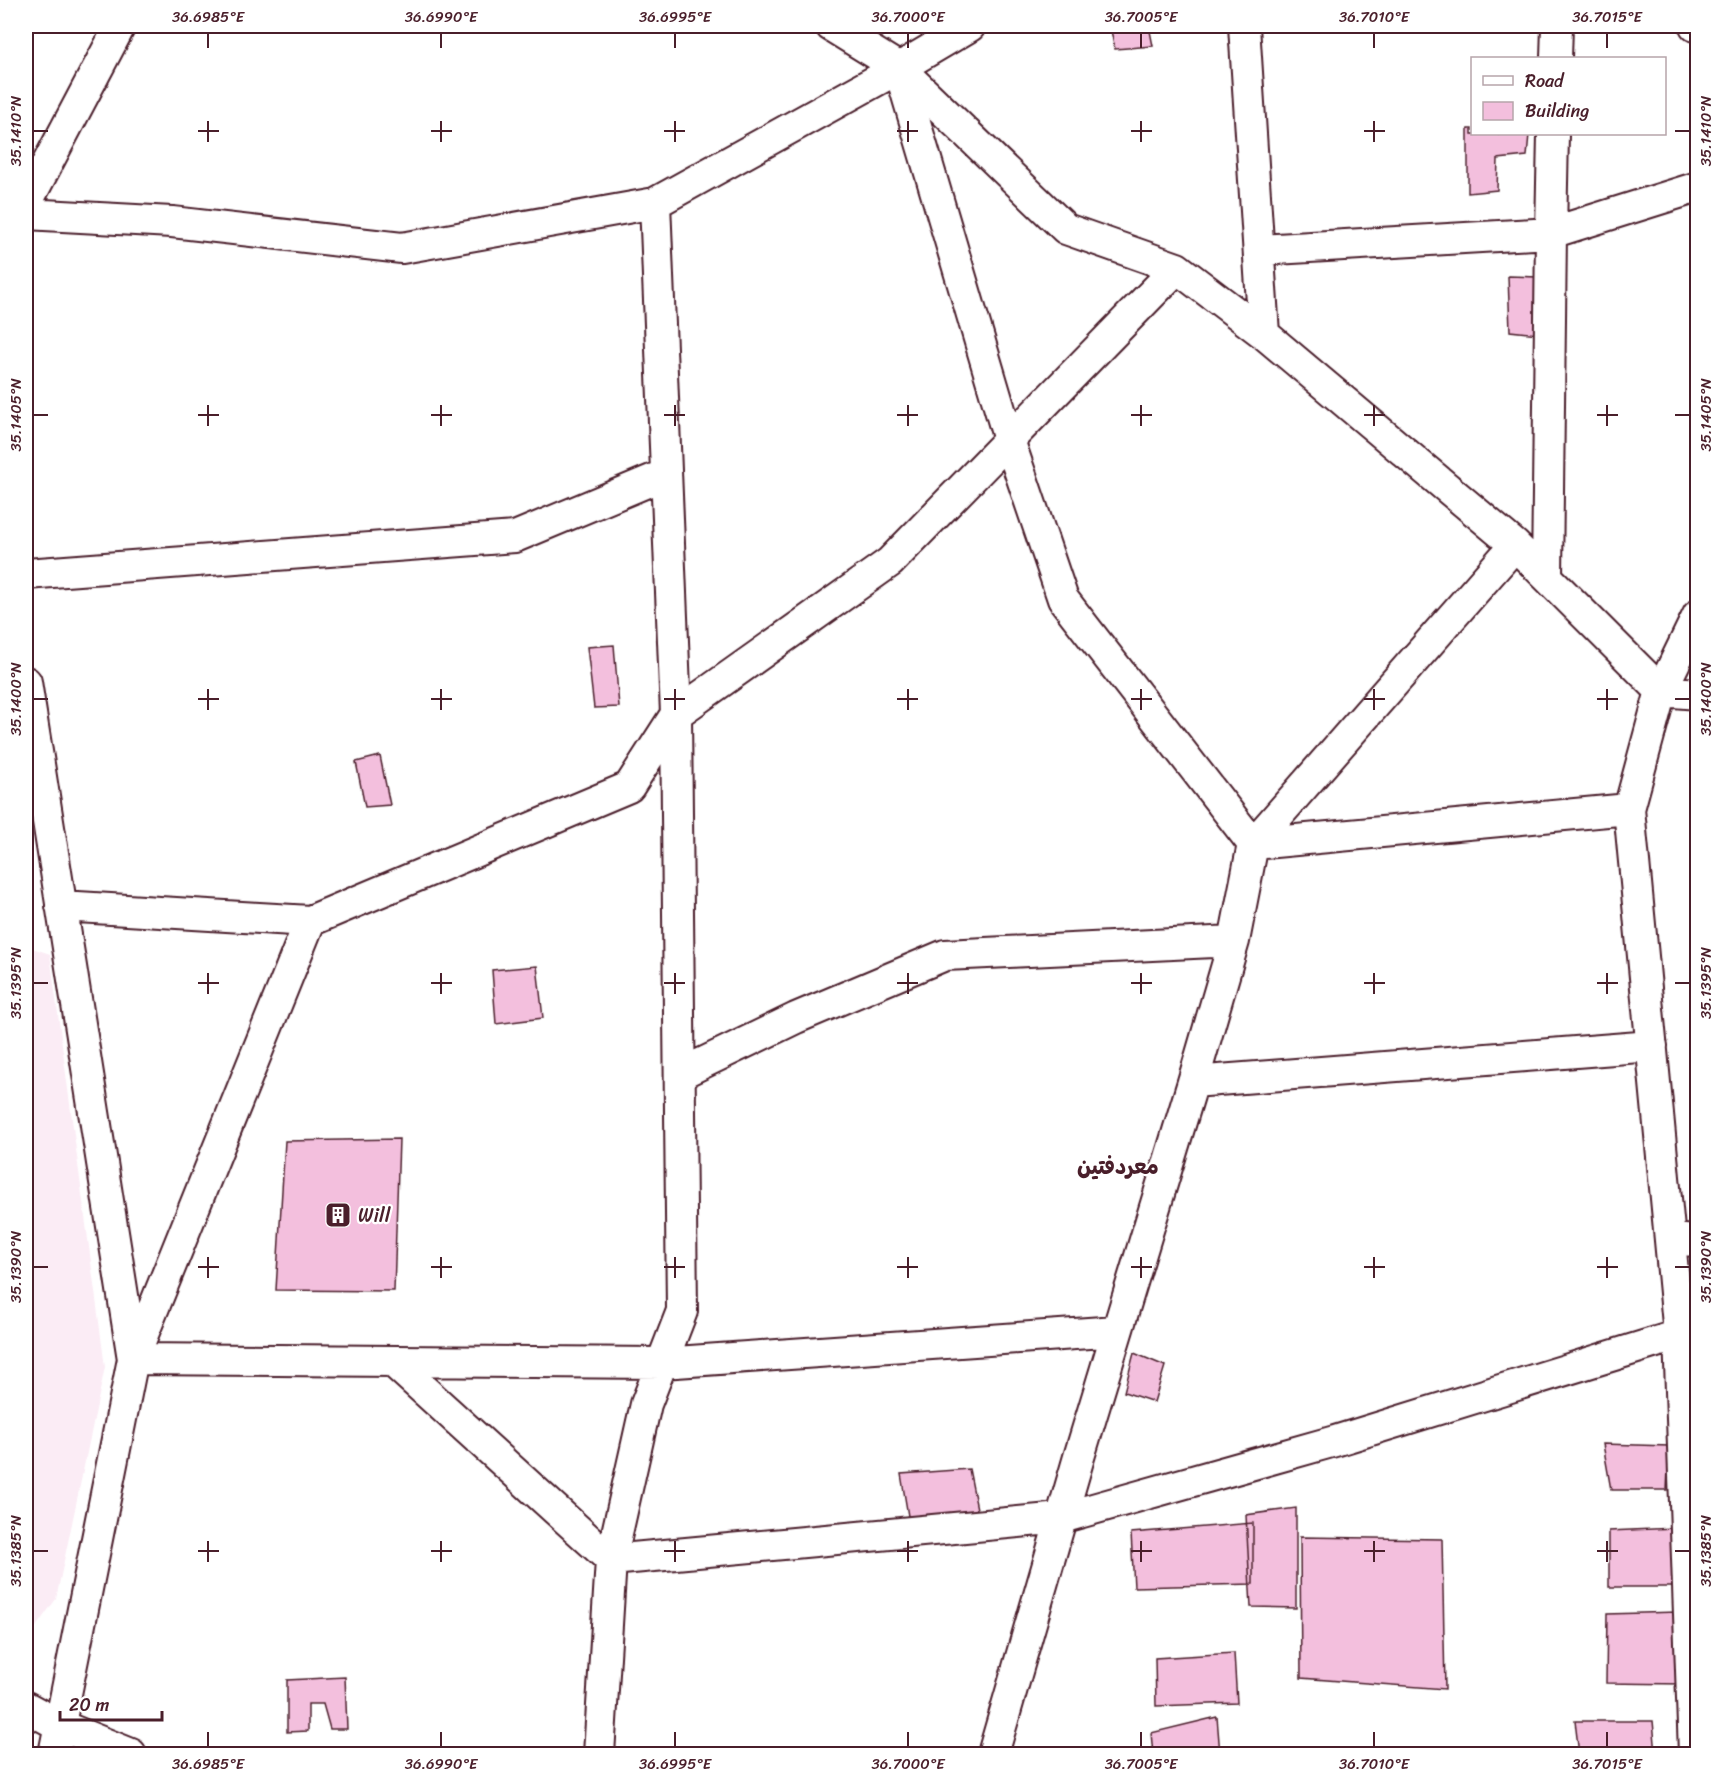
<svg xmlns="http://www.w3.org/2000/svg" width="1723" height="1780" font-family="Sriracha,'Playpen Sans Arabic',sans-serif">
  <style>
    .built { fill: #fbecf5 }
    .building { fill: #f3bfdd; stroke: #4a1f2b; stroke-width: 1.5 }
    .lines { fill: none; stroke-linecap: round; stroke-linejoin: round }
    .street-casing { stroke: #4a1f2b; stroke-width: 34 }
    .street { stroke: #fff; stroke-width: 30 }
    .ticks { fill: none; stroke: #4a1f2b; stroke-width: 2 }
    .labels { text-anchor: middle; stroke-width: 4.5; stroke-linejoin: round; paint-order: stroke }
    .poi-label { font-size: 20px; fill: #4a1f2b; stroke: #fff; text-anchor: start }
    .quarter-label { font-size: 22px; font-weight: bold; fill: #4a1f2b; stroke: #fff }
    .neatline { fill: none; stroke: #4a1f2b; stroke-width: 2 }
    .ticks-label { font-size: 15px; text-anchor: middle; fill: #4a1f2b }
  </style>
  <rect width="100%" height="100%" fill="#fff"/>
  <filter id="ink" filterUnits="userSpaceOnUse"><feTurbulence type="fractalNoise" baseFrequency=".0167" numOctaves="2"/><feDisplacementMap in="SourceGraphic" scale="12" xChannelSelector="R" yChannelSelector="G"/><feConvolveMatrix kernelMatrix="1 2 1 2 8 2 1 2 1" color-interpolation-filters="sRGB"/></filter>
  <g filter="url(#ink)">
    <!-- built -->
    <path class="built" d="M26,946L50,954L105,1367L56,1599L33,1631L26,1630Z"/>
    <!-- building -->
    <path class="building" d="M1110,26H1149L1153,46L1115,49Z
      M1468,129H1472V134H1529L1527,156L1498,159L1497,190L1468,193Z
      M1508,276L1537,277L1538,334L1510,331Z
      M614,645L619,707L594,708L587,647Z
      M380,756L390,805L365,807L356,762Z
      M537,966L543,1018L496,1024L492,970Z
      M399,1139L394,1291L276,1290L285,1141Z
      M1134,1353L1165,1366L1154,1402L1124,1392Z
      M1603,1444L1669,1446L1667,1490H1611Z
      M969,1469L978,1514L909,1522L901,1474Z
      M1296,1508V1608L1251,1607L1246,1515Z
      M1253,1523V1584L1134,1587L1131,1533Z
      M1675,1528L1673,1587H1609V1531Z
      M1300,1537L1442,1539L1445,1689L1301,1678Z
      M1678,1612L1684,1684L1606,1683L1607,1614Z
      M1234,1653L1237,1703L1156,1706L1155,1658Z
      M345,1677L347,1729H330L323,1704H308V1731L287,1732V1680Z
      M1217,1717L1220,1754H1153L1151,1733Z
      M1575,1721H1653L1656,1754H1579Z"/>
    <g class="lines">
      <!-- street casing -->
      <g class="street-casing">
        <path id="street" d="M831,26L899,68L1066,229L1177,268L1264,334L1515,545L1661,691L1698,694
          M1244,26L1264,334
          M1695,26H1698
          M1556,58L1557,26
          M899,68L1009,440L1063,599L1253,844L1629,809
          M26,204L120,26
          M26,214L172,222L402,248L655,203L899,68L970,26
          M1259,250L1551,233L1698,187
          M26,574L515,537L666,474
          M1547,577L1551,233L1553,134
          M26,682L133,1359L54,1754
          M61,906L310,921L629,787L676,714L890,562L1177,268
          M310,921L133,1359L662,1363L1117,1331
          M680,1074L796,1018L945,955L1234,941
          M1193,1082L1652,1046
          M1670,1239L1698,1241
          M392,1361L611,1560L1061,1518L1335,1441L1679,1335
          M26,1707L59,1725L131,1754
          M599,1754L611,1560L646,1404L682,1311L676,714L655,203
          M993,1754L1079,1457L1193,1082L1234,941L1253,844L1515,545
          M1694,1754L1679,1335L1629,809L1661,691L1698,615"/>
      </g>
      <!-- street -->
      <use href="#street" class="street"/>
    </g>
  </g>
  <!-- ticks -->
  <path class="ticks" d="M208,33V48M441,33V48M675,33V48M908,33V48M1141,33V48M1374,33V48M1607,33V48M208,121V142M441,121V142M675,121V142M908,121V142M1141,121V142M1374,121V142M33,131H48M198,131H219M431,131H452M664,131H685M897,131H918M1131,131H1152M1364,131H1385M1675,131H1690M208,405V426M441,405V426M675,405V426M908,405V426M1141,405V426M1374,405V426M1607,405V426M33,415H48M198,415H219M431,415H452M664,415H685M897,415H918M1131,415H1152M1364,415H1385M1597,415H1618M1675,415H1690M208,689V710M441,689V710M675,689V710M908,689V710M1141,689V710M1374,689V710M1607,689V710M33,699H48M198,699H219M431,699H452M664,699H685M897,699H918M1131,699H1152M1364,699H1385M1597,699H1618M1675,699H1690M208,973V994M441,973V994M675,973V994M908,973V994M1141,973V994M1374,973V994M1607,973V994M33,983H48M198,983H219M431,983H452M664,983H685M897,983H918M1131,983H1152M1364,983H1385M1597,983H1618M1675,983H1690M208,1257V1278M441,1257V1278M675,1257V1278M908,1257V1278M1141,1257V1278M1374,1257V1278M1607,1257V1278M33,1267H48M198,1267H219M431,1267H452M664,1267H685M897,1267H918M1131,1267H1152M1364,1267H1385M1597,1267H1618M1675,1267H1690M208,1541V1562M441,1541V1562M675,1541V1562M908,1541V1562M1141,1541V1562M1374,1541V1562M1607,1541V1562M33,1551H48M198,1551H219M431,1551H452M664,1551H685M897,1551H918M1131,1551H1152M1364,1551H1385M1597,1551H1618M1675,1551H1690M208,1732V1747M441,1732V1747M675,1732V1747M908,1732V1747M1141,1732V1747M1374,1732V1747M1607,1732V1747"/>
  <!-- icons -->
  <defs>
    <g id="building-square" transform="scale(1.35)"><rect x="-9" y="-9" width="18" height="18" rx="4" fill="#4a1f2b" stroke="#fff"/><path d="M-4-6H4V6H1V3H-1V6H-4ZM-2.5-4.3h1.7v1.8h-1.7ZM.8-4.3h1.7v1.8H.8ZM-2.5-1h1.7V.8h-1.7ZM.8-1h1.7V.8H.8Z" fill="#fff"/></g>
  </defs>
  <g fill-rule="evenodd">
    <use href="#building-square" x="338" y="1215"/>
  </g>
  <g class="labels">
    <!-- poi labels -->
    <g class="poi-label">
      <text x="358" y="1222">Will</text>
    </g>
    <!-- quarter labels -->
    <g class="quarter-label">
      <text x="1118" y="1174">معردفتين</text>
    </g>
  </g>
  <!-- margin -->
  <rect width="1723" height="1780" fill="none" stroke="#fff" stroke-width="66"/>
  <!-- legend -->
  <rect x="1471" y="57" width="195" height="78" fill="#ffffff" stroke="#b7a5aa" stroke-width="1.5"/>
  <rect x="1483" y="76" width="30" height="9" fill="#ffffff" stroke="#b7a5aa" stroke-width="1.5"/>
  <text x="1525" y="87" font-size="18" fill="#4a1f2b">Road</text>
  <rect x="1483" y="102" width="30" height="18" fill="#f3bfdd" stroke="#b7a5aa" stroke-width="1.5"/>
  <text x="1525" y="117" font-size="18" fill="#4a1f2b">Building</text>
  <!-- scale -->
  <path d="M60 1711v9h102v-9" fill="none" stroke="#4a1f2b" stroke-width="3"/>
  <text x="69" y="1711" font-size="18" fill="#4a1f2b" stroke="#ffffff" stroke-width="4.5" paint-order="stroke">20 m</text>
  <rect x="33" y="33" width="1657" height="1714" class="neatline"/>
  <g class="ticks-label">
    <text x="208" y="22">36.6985°E</text>
    <text x="441" y="22">36.6990°E</text>
    <text x="675" y="22">36.6995°E</text>
    <text x="908" y="22">36.7000°E</text>
    <text x="1141" y="22">36.7005°E</text>
    <text x="1374" y="22">36.7010°E</text>
    <text x="1607" y="22">36.7015°E</text>
    <text transform="translate(16 131) rotate(-90)" y="5">35.1410°N</text>
    <text transform="translate(1706 131) rotate(-90)" y="5">35.1410°N</text>
    <text transform="translate(16 415) rotate(-90)" y="5">35.1405°N</text>
    <text transform="translate(1706 415) rotate(-90)" y="5">35.1405°N</text>
    <text transform="translate(16 699) rotate(-90)" y="5">35.1400°N</text>
    <text transform="translate(1706 699) rotate(-90)" y="5">35.1400°N</text>
    <text transform="translate(16 983) rotate(-90)" y="5">35.1395°N</text>
    <text transform="translate(1706 983) rotate(-90)" y="5">35.1395°N</text>
    <text transform="translate(16 1267) rotate(-90)" y="5">35.1390°N</text>
    <text transform="translate(1706 1267) rotate(-90)" y="5">35.1390°N</text>
    <text transform="translate(16 1551) rotate(-90)" y="5">35.1385°N</text>
    <text transform="translate(1706 1551) rotate(-90)" y="5">35.1385°N</text>
    <text x="208" y="1769">36.6985°E</text>
    <text x="441" y="1769">36.6990°E</text>
    <text x="675" y="1769">36.6995°E</text>
    <text x="908" y="1769">36.7000°E</text>
    <text x="1141" y="1769">36.7005°E</text>
    <text x="1374" y="1769">36.7010°E</text>
    <text x="1607" y="1769">36.7015°E</text>
  </g>
</svg>
